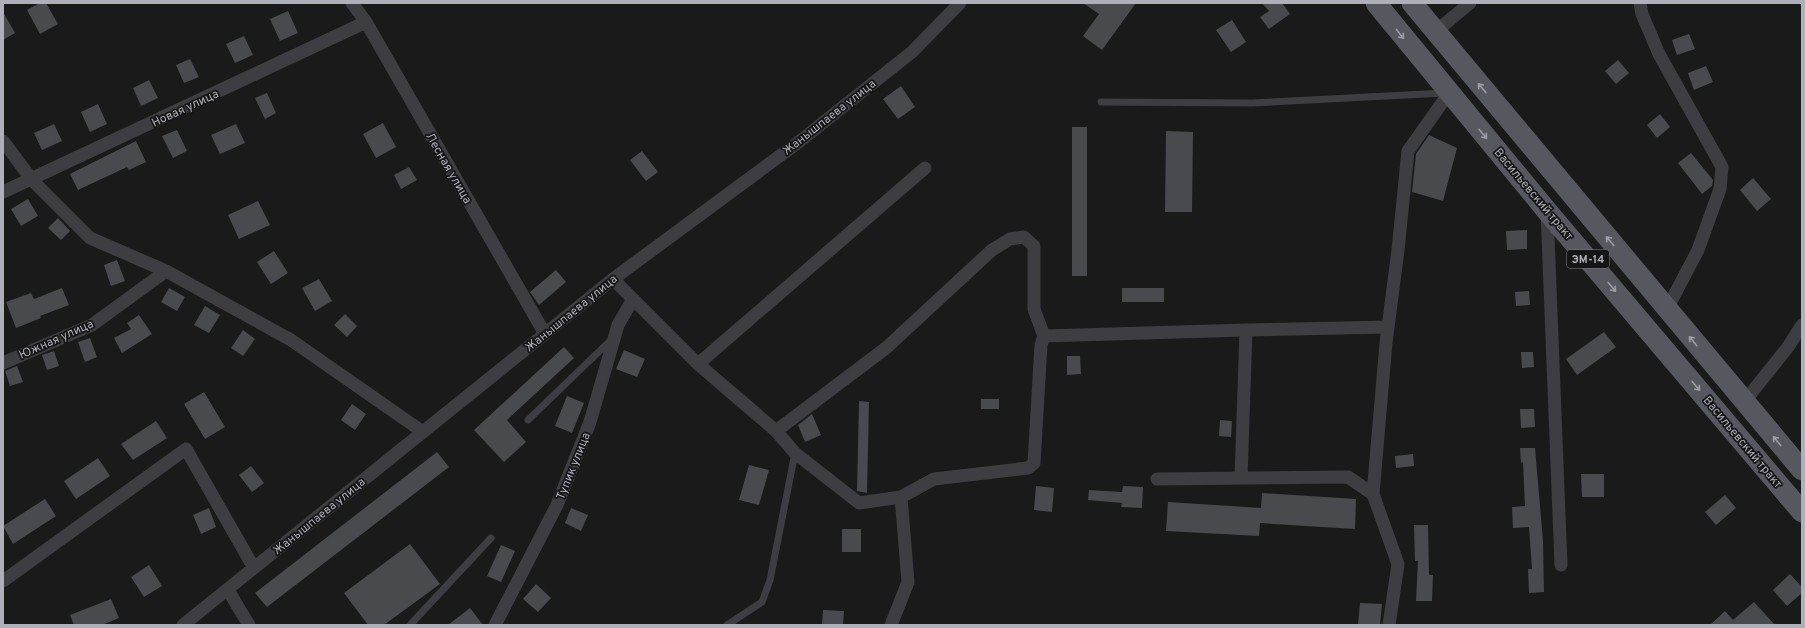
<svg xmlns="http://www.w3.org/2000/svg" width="1805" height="628" font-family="Overpass,sans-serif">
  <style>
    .building { fill: #494a4d }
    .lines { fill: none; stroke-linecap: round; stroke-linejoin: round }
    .service { stroke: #3d3d42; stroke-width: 7 }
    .minor { stroke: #3d3d42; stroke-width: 13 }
    .primary { stroke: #57575f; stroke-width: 21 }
    .oneway { stroke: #9d9da7 }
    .labels { text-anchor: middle; stroke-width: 3.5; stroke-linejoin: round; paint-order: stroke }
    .shield { fill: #151516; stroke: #808188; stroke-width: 1 }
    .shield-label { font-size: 11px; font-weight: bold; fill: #aeafb9 }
    .street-label { font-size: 12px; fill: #aeafb9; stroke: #151516 }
  </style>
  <rect width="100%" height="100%" fill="#1a1a1b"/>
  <!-- building -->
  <path class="building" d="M40,3H46L58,24L40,34L27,10Z
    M1083,3H1136L1102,50L1083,36L1099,14Z
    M1262,3H1282L1290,14L1269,29L1260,17L1269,11Z
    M288,11L298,33L280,41L270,19Z
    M3,12L15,33L3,40Z
    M1232,20L1246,42L1231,52L1216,30Z
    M1689,34L1695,49L1677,55L1672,40Z
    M244,36L253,55L235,63L226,44Z
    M190,59L199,77L184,83L176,65Z
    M1618,60L1629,73L1616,84L1605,71Z
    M1706,66L1713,82L1694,90L1688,73Z
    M149,80L158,98L141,106L133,88Z
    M901,86L915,107L898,119L883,99Z
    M267,93L276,113L265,119L255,98Z
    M98,104L107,124L90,132L81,112Z
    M1660,114L1670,127L1657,138L1647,125Z
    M383,123L396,147L376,158L363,134Z
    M54,124L62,141L42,150L34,133Z
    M236,124L245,143L220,154L211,135Z
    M1072,127H1087V276H1072Z
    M177,130L187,151L173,158L162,136Z
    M1166,131L1193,132L1192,212H1165Z
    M1429,135L1457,148L1443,201L1412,192L1416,154Z
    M136,141L146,162L129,170L127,167L78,190L70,174Z
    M642,151L658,172L646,181L630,160Z
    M1691,153L1713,180L1712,186L1702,194L1678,163Z
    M409,167L417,180L401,189L394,175Z
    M1753,178L1771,199L1757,211L1740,190Z
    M28,199L38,216L21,226L11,209Z
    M258,201L270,225L239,239L228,215Z
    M58,218L70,231L61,240L48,228Z
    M1527,230V249L1507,250L1506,231Z
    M274,251L288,273L271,284L257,262Z
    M117,260L125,281L111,286L104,265Z
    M556,270L566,282L539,305L530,292Z
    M319,279L332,301L315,311L302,288Z
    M62,288L69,305L40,316L41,318L16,328L6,302L31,293L34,299Z
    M169,288L185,297L177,311L161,302Z
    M1122,288H1164V302H1122Z
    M1529,291L1530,305L1516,306L1515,292Z
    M205,306L220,315L209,333L194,325Z
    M345,314L357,326L347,337L334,325Z
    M139,315L152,334L122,353L114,338L131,329L127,323Z
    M243,330L255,339L243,356L231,348Z
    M1604,332L1616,347L1577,375L1566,359Z
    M90,338L97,357L85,362L78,342Z
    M564,347L574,358L507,420L526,442L504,462L474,430Z
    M624,350L645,359L637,377L616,369Z
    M54,351L59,366L47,370L42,355Z
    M1521,352H1533L1534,367L1522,368Z
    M1067,356H1080L1081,374L1067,375Z
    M17,366L23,382L10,386L5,371Z
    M204,392L225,427L205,439L184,404Z
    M567,396L584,403L572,433L555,426Z
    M981,399H999V409H981Z
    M859,401L869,402L867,493L857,491Z
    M352,404L366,414L355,430L341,420Z
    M1520,409H1534L1535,427L1521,428Z
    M812,414L821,435L805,442L798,425Z
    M1220,420L1232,421L1231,437L1219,436Z
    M156,421L167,438L133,460L121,444Z
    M1520,448H1535L1543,541L1544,592L1529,593L1528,569H1532L1529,527L1513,528L1512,507L1525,506L1523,462L1521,463Z
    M437,452L449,467L267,607L255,593Z
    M1413,454L1414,466L1396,468L1395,456Z
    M98,458L110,476L76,499L64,481Z
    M749,465L769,470L759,505L739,500Z
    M251,466L264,483L252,492L239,475Z
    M1581,474H1604V497H1582Z
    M1036,486L1054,488L1052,512L1034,510Z
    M1123,486L1143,487L1142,508L1121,507L1122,503L1088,500L1089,490L1122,492Z
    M1262,493L1356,499L1355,529L1260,523L1259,536L1166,531L1168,502L1261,508Z
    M1725,495L1736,508L1716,525L1705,512Z
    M45,499L56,516L13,544L3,526Z
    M209,508L216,527L201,534L193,515Z
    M571,508L588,515L581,531L565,523Z
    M1414,525H1428L1429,575H1433L1432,601H1416L1418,561H1415Z
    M842,529H861V552H842Z
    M410,544L440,584L384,625H368L344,593Z
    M501,545L515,551L501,582L487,576Z
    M149,565L162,586L144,597L131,577Z
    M1790,574L1802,587V593L1787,606L1773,590Z
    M536,584L551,598L538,612L523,599Z
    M111,599L119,618L102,625H74L70,615Z
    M1754,602L1775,625H1710L1725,611L1733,620Z
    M1360,603L1382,604L1380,625H1358Z
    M470,608L483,625H448Z
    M823,610L844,611L843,625H822Z"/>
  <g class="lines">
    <!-- service -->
    <path class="service" d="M1101,102L1252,103L1445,93
      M528,420L613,338
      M410,625L491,538
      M727,625L762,602L770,580L795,453"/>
    <!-- minor -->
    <path class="minor" d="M352,3L366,22L545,334
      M1640,3L1642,14L1659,54L1722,167L1720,189L1698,250L1667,309
      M1435,32L1470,3
      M3,141L32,180L90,238L166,271L291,340L423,432
      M3,192L366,22
      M1547,211L1561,565
      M613,279L698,364L776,431L795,453L859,503L901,497L908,582L891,625
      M3,363L92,325L166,271
      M698,364L925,168
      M1744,402L1788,347L1802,325
      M776,431L886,348L992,250L1010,239L1024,237L1034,246V309L1044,336
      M1241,478L1246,330L1388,327
      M1157,479L1348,477L1373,494
      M901,497L934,479L1028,468L1034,463L1041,345L1044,336L1246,330
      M3,581L186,449L254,568
      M228,590L249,625
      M183,625L613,279L800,141L912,52L960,3
      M495,625L557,505L590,422L618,325L633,299
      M1389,625L1398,564L1373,494L1386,343L1398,250L1408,151L1449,93"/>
    <!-- primary -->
    <path class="primary" d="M1376,3L1547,211L1802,512
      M1412,3L1802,470"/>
  </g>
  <!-- one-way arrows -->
  <defs><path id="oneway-shaft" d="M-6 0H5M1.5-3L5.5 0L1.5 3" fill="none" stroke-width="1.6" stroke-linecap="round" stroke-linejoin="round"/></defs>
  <g class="oneway">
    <use href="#oneway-shaft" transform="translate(1400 34) rotate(52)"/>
    <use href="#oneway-shaft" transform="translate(1482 88) rotate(-130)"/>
    <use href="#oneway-shaft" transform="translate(1483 134) rotate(50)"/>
    <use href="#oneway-shaft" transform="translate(1610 241) rotate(-130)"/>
    <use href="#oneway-shaft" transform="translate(1612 287) rotate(50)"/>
    <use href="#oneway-shaft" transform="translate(1693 341) rotate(-129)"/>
    <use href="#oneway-shaft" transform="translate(1696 386) rotate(50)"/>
    <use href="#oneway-shaft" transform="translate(1777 441) rotate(-130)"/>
  </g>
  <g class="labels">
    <!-- shield labels -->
    <rect class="shield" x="1567" y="250" width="42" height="18" rx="3"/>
    <g class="shield-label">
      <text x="1588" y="263">ЭМ-14</text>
    </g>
    <!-- street labels -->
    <g class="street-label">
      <text transform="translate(185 108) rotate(-25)" y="4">Новая улица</text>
      <text transform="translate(829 117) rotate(-38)" y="4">Жанышпаева улица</text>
      <text transform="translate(449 168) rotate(60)" y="4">Лесная улица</text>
      <text transform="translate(1534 194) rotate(50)" y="4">Васильевский тракт</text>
      <text transform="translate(571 313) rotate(-39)" y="4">Жанышпаева улица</text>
      <text transform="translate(56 339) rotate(-24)" y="4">Южная улица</text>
      <text transform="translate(1743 442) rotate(50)" y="4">Васильевский тракт</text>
      <text transform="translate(573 466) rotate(-68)" y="4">Тупик улица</text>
      <text transform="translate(319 516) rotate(-39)" y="4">Жанышпаева улица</text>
    </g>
  </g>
  <!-- border -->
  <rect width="1805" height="628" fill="none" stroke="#aeafb9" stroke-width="8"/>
</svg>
